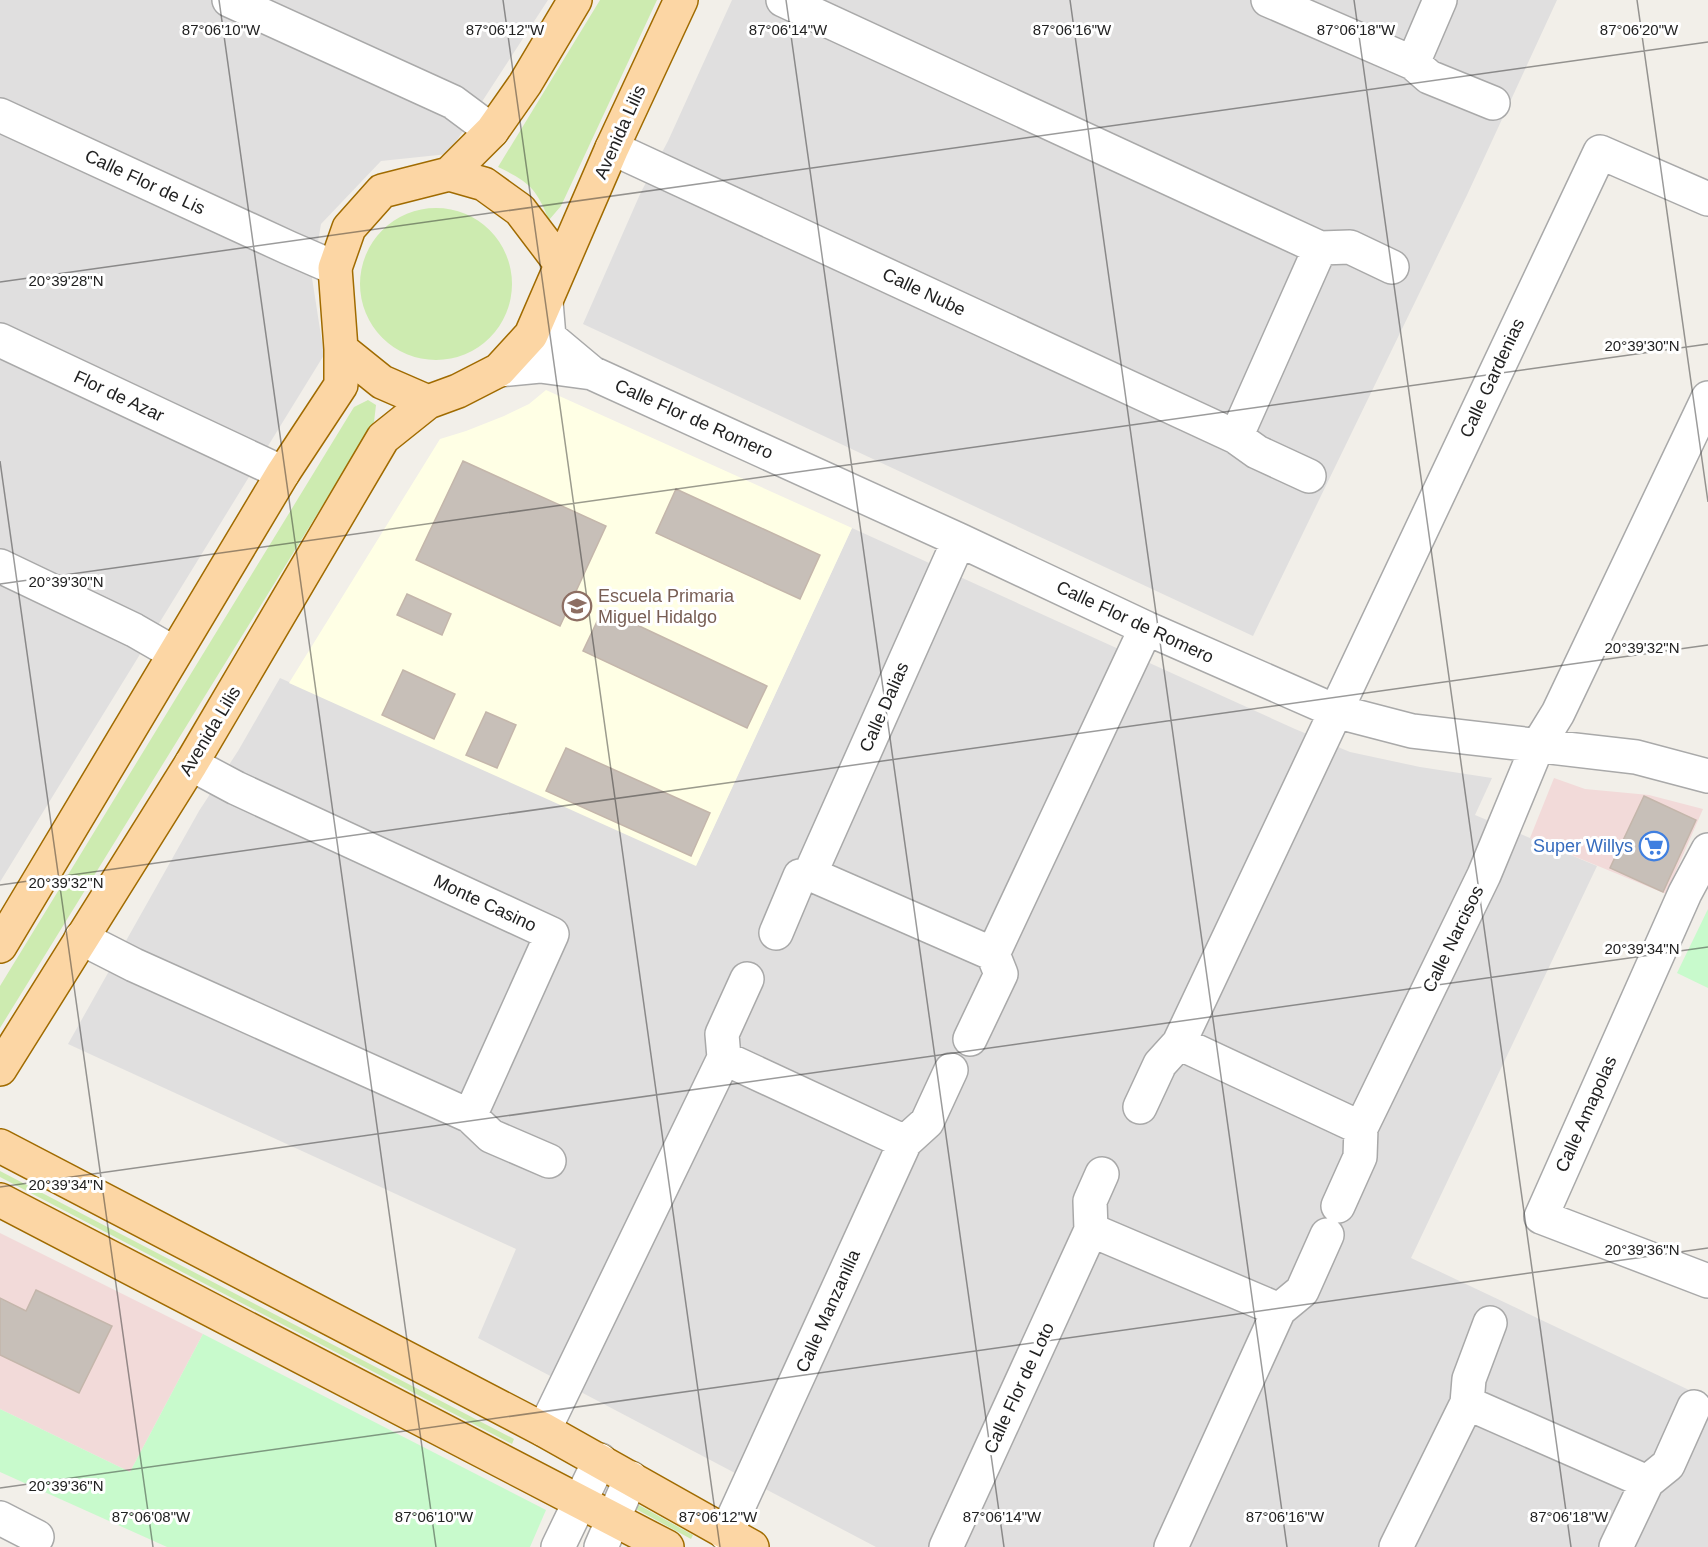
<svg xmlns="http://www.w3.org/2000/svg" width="1708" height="1547" font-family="Helvetica,sans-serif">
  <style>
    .residential { fill: #e0dfdf }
    .commercial { fill: #f2dad9 }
    .education { fill: #ffffe5 }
    .grass { fill: #cdebb0 }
    .park { fill: #c8facc }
    .building { fill: #c7bfb8; stroke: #c4b6ab; stroke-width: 1.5 }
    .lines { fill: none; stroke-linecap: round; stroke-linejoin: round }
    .minor-casing { stroke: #a9a9a9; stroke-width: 36 }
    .major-casing { stroke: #a06b00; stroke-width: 36 }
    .minor { stroke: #fff; stroke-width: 33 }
    .major { stroke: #fcd6a4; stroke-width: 33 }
    .ticks { fill: none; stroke: #222; stroke-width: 1.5; stroke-opacity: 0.45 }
    .labels { text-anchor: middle; stroke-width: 6; stroke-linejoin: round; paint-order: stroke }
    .street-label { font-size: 18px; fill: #222; stroke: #fff }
    .education-label { font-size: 18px; fill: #785e54; stroke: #fff; text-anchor: start }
    .shop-label { font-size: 18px; fill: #366cbe; stroke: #fff; text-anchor: end }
    .ticks-label { font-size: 15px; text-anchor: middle; fill: #222; stroke: #fff; stroke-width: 6; stroke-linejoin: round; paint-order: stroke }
  </style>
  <rect width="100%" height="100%" fill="#f2efe9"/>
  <!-- residential -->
  <path class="residential" d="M0,0H548L448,154L381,161L321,224L312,278L324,355L0,882Z
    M732,0H1557L1467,195L1253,636L583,324L641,192L668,141Z
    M852,528L1295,729L1350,752L1420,767L1492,778L1475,815L1597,866L1411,1258L1708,1399V1547H876L478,1338L516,1249L68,1044L199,811L238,751L280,678L696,865Z"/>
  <!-- commercial -->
  <path class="commercial" d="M1554,778L1585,789L1649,795L1703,809L1666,894L1530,838Z
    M0,1233L203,1334L130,1472L0,1409Z"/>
  <!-- education -->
  <path class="education" d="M546,390L852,528L696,866L289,683L440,439L466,431L504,416L529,404Z"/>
  <!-- grass -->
  <path class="grass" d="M600,0H657L561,206L549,220C536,188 529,182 498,167Z
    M360 284a76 76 0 1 1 152 0a76 76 0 1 1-152 0Z
    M368,400L376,405L374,422L0,1028V986L354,407Z
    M0,1171L514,1439L512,1444L0,1177Z
    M637,1504L693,1535L691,1539L634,1508Z"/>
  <!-- park -->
  <path class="park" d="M1708,909V988L1677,973Z
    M203,1334L546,1510L530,1547H167L0,1472V1409L130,1472Z"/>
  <!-- building -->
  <path class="building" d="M463,461L606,526L560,626L416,560Z
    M676,489L820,555L800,599L656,533Z
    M407,594L451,614L442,635L397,615Z
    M603,609L767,686L747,728L583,651Z
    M403,670L455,694L434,739L382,715Z
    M486,712L516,725L497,768L466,755Z
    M566,748L710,813L691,856L546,791Z
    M1644,796L1696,820L1663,892L1610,868Z
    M36,1290L112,1326L79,1393L0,1355V1298L26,1311Z"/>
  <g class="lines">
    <!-- minor casing -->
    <g class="minor-casing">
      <path id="minor" d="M229,0L453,102L492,131
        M1268,0L1413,63L1440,0
        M1413,63L1429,77L1493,103
        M0,115L289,248L335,268
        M612,148L1236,437L1320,248L783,0
        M1708,199L1600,152L1179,1043L1361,1128L1484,875L1537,747L1558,713L1708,398
        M1320,248L1350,247L1392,267
        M546,302L549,337L592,373L959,540L1146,628L1335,711L1412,731L1636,757L1708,776
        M0,340L283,473
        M499,370L540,366L592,373
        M1236,437L1257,452L1309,476
        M959,540L810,874L993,954L1146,628
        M0,566L134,630L174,653
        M1708,850L1685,893L1541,1217L1708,1281
        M776,933L800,876L810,874
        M81,938L134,965L470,1116L552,934L236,788L191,764
        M970,1039L1001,974L993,954
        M724,1058L722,1034L747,979
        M1140,1107L1160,1064L1179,1043
        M470,1116L491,1136L549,1161
        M905,1142L927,1122L951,1070
        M1338,1206L1360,1157L1361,1128
        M1091,1230L1090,1201L1102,1174
        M1279,1310L1302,1291L1327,1235
        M1467,1403L1469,1379L1490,1323
        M544,1430L724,1058L905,1142L726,1534
        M1647,1482L1668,1465L1694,1407
        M0,1518L37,1537
        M558,1547L600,1460
        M601,1547L631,1478
        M946,1547L1091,1230L1279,1310L1171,1547
        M1396,1547L1467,1403L1647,1482L1616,1547"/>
    </g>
    <!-- major casing -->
    <g class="major-casing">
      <path id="major" d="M449,174L492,131L525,84L575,0
        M341,349L382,382L428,402
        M0,946L283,473L341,385V349L335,268L349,228L382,191L449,174L484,184L520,210L561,264
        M0,1069L191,764L383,438L428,402L458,391L499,370L531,335L612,148L681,0
        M0,1146L544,1430L752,1547
        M0,1200L667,1547"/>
    </g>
    <!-- minor -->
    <use href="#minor" class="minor"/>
    <!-- major -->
    <use href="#major" class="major"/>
  </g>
  <!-- ticks -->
  <path class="ticks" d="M219,0L436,1547M503,0L720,1547M786,0L1004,1547M1070,0L1287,1547M1354,0L1571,1547M1637,0L1708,502M0,282L1708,42M0,461L153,1547M0,584L1708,344M0,885L1708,645M0,1187L1708,947M0,1488L1708,1248"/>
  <!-- icons -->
  <defs>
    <g id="school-ring" transform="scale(1.5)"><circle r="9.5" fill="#fff" stroke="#8d6e63" stroke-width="1.5"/><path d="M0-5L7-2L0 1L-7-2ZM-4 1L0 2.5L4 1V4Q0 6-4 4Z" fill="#8d6e63"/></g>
    <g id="supermarket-ring" transform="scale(1.5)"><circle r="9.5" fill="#fff" stroke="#3f7fe0" stroke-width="1.5"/><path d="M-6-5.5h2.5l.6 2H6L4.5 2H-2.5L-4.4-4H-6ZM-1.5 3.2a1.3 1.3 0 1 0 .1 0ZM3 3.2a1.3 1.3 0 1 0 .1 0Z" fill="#3f7fe0"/></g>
  </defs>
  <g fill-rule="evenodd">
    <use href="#school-ring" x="577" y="606"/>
    <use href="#supermarket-ring" x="1654" y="846"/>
  </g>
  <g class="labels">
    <!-- street labels -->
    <g class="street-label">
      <text transform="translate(620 132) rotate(-66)" y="6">Avenida Lilis</text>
      <text transform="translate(145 182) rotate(25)" y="6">Calle Flor de Lis</text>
      <text transform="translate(924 292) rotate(25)" y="6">Calle Nube</text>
      <text transform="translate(1492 378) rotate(-65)" y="6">Calle Gardenias</text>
      <text transform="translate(119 396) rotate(25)" y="6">Flor de Azar</text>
      <text transform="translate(694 419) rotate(24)" y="6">Calle Flor de Romero</text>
      <text transform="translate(1135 622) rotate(25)" y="6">Calle Flor de Romero</text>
      <text transform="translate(884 707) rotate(-66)" y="6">Calle Dalias</text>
      <text transform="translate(210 731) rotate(-59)" y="6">Avenida Lilis</text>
      <text transform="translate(485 903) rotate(25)" y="6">Monte Casino</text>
      <text transform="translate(1453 939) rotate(-64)" y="6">Calle Narcisos</text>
      <text transform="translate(1586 1114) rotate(-66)" y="6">Calle Amapolas</text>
      <text transform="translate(828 1311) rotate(-66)" y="6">Calle Manzanilla</text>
      <text transform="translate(1019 1388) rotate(-65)" y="6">Calle Flor de Loto</text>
    </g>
    <!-- education labels -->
    <g class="education-label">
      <text x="598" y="602">Escuela Primaria<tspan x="598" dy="21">Miguel Hidalgo</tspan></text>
    </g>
    <!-- shop labels -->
    <g class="shop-label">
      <text x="1633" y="852">Super Willys</text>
    </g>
  </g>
  <g class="ticks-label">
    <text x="221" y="35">87°06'10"W</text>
    <text x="505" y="35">87°06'12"W</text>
    <text x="788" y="35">87°06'14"W</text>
    <text x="1072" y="35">87°06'16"W</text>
    <text x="1356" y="35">87°06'18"W</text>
    <text x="1639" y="35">87°06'20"W</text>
    <text x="66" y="286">20°39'28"N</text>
    <text x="1642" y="351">20°39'30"N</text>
    <text x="66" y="587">20°39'30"N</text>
    <text x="1642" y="653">20°39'32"N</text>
    <text x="66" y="888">20°39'32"N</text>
    <text x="1642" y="954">20°39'34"N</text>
    <text x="66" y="1190">20°39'34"N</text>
    <text x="1642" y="1255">20°39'36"N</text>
    <text x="66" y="1491">20°39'36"N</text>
    <text x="151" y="1522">87°06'08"W</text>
    <text x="434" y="1522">87°06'10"W</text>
    <text x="718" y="1522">87°06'12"W</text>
    <text x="1002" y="1522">87°06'14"W</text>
    <text x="1285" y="1522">87°06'16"W</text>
    <text x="1569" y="1522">87°06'18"W</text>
  </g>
</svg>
